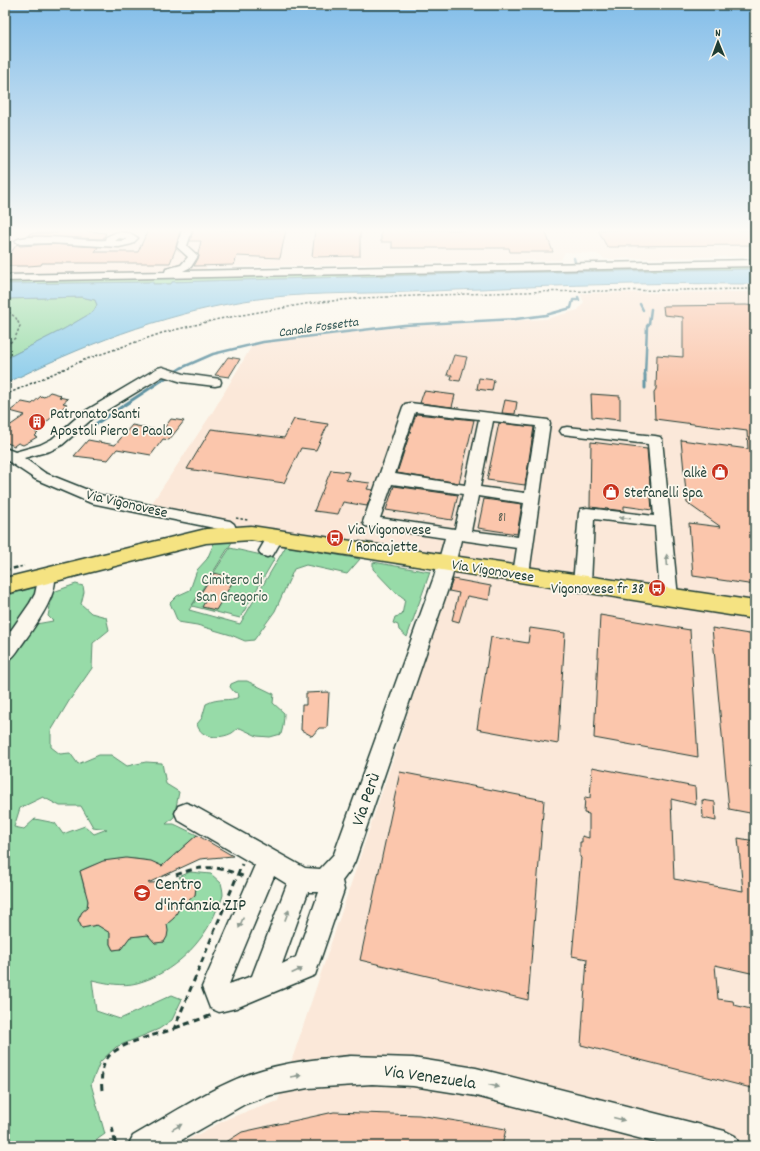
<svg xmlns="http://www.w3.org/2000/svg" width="760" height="1151" font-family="Dekko,sans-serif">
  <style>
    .built { fill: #fbe8d9 }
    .green { fill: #97dba8; stroke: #5b8c6e; fill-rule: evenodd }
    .water { fill: #89cbea; stroke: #5f92a1 }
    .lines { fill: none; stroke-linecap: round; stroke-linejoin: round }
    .stream-far1 { stroke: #5f92a1; stroke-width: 2.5 }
    .stream { stroke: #5f92a1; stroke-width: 3 }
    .building { fill: #fbc6ac; stroke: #1f3d34 }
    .minor-casing { stroke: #1f3d34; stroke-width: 3 }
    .major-casing { stroke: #1f3d34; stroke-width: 3 }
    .path-far2 { stroke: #1f3d34; stroke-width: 1.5; stroke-dasharray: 2.5 2; stroke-linecap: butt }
    .path-far1 { stroke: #1f3d34; stroke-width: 2.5; stroke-dasharray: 4.5 3.5; stroke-linecap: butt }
    .path { stroke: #1f3d34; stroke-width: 3; stroke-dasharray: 6 4.5; stroke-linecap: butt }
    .minor { fill: #fbf7ec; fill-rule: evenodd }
    .major { fill: #f5e382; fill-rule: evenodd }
    .oneway { fill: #8d9a90 }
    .labels { text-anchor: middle; stroke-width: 3.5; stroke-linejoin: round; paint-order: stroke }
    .far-water-label { font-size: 13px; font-style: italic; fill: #345958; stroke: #fbf7ec }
    .number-label { font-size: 13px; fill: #565f52 }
    .poi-label { font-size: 15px; fill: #1f3d34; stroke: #fbf7ec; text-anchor: start }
    .street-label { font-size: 15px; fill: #1f3d34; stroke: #fbf7ec }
    .park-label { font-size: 15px; fill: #375d4b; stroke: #fbf7ec }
    .near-street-label { font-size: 18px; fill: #1f3d34; stroke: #fbf7ec }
    .near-poi-label { font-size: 18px; fill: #1f3d34; stroke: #fbf7ec; text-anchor: start }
  </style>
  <rect width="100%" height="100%" fill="#fbf7ec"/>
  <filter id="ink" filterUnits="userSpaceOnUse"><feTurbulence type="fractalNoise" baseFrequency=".025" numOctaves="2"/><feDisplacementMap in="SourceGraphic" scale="8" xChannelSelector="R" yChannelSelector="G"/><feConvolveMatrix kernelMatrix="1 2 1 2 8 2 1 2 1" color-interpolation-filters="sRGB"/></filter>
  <g filter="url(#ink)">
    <!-- built -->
    <path class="built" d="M5,230H755V256L605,259L597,254L565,252L561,260L207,267L202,276L149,285L153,277L5,280Z
      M755,292V1146H176L229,1118L278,1101L400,738L456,556L146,512L212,413L253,344L404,326L546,319L578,310L584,302L580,293Z"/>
    <!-- green -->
    <path class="green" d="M755,265V269L493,273L172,282V284H152V282L5,284V280Z
      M81,297L95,300L97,305L93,312L64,329L5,359V299Z
      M234,539L189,610L240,624L286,546L360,559L347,574L306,565L294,569L275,611L254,640L245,641L231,635L197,625L178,622L170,603L177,596L190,590L197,570L207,559L215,541Z
      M230,548L275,558L240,618L192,606Z
      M373,562L430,572L407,637L399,630L398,625L393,623L395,617L402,615L405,599L393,590L373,569Z
      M76,584L83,586L84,592L81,604L91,613L106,617L109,630L93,643L92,668L69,701L51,731V747L60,754L70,753L78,764L99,755H111L127,766L146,762L162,763L166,784L179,792L174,817L166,824H174L197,835L162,866C135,854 106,858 80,871L85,891L89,889L87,908L82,912L78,920L82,928L97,925L110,933V944L113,950L121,949L130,937L148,935L155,943L164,942C168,936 168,931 167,924C174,918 176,913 181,905C183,902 191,898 195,895L196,887L191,882L183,883L179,877L190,872L211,874L221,883C222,887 223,891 223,895C222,900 219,905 217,909C204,943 172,974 137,983C122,987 106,983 92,980L96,1011L120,1019L172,995L182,999L172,1020L159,1029L116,1047L100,1062L91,1084L105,1134L88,1146H5V665L36,624L53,621L48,616L53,592ZM43,797L60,806H81L93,827L107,829L94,834L85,826L63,834L55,823L35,819L24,829L14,827L20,808Z
      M39,586L5,644V596Z
      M238,681H247L274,694L273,703L284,713C284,720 283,728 281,734L270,737L257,736L240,728C236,729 235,731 232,733C221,739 200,739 197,724L202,718L206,704C219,697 229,702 239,697L238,693L234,692L230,687L231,684Z"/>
    <!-- water -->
    <path class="water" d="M755,269V284C714,284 673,283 632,284C558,285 483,289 409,292C354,294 298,292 244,301C161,315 80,346 5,384V359L64,329L93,312L97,305L95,300L81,297L5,299V284L153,282V284H171L172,282L493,273Z"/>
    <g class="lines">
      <!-- stream-far1 -->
      <path class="stream-far1" d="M574,258L575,262
        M640,304L643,310
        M168,376L181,368L213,354L263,342L404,325L516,319L546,315L571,308L573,300H579L578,297
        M645,376L647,326L649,324L651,309"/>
      <!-- stream -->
      <path class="stream" d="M645,388V375
        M94,425L170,375"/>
    </g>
    <!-- building -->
    <path class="building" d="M59,230H80L106,233L103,239L28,236L30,233H57Z
      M148,230H180L176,248L170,263H42L41,265L28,266H5V261L17,244L20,246L50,244L98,247L95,252H138Z
      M193,230H286L280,258L237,256L234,265L194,266L199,257L198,254L201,241H190Z
      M315,230H360V256L312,257Z
      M381,230H545L553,252H510L509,248H392V242H381Z
      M598,230H749L755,238V245L618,246L619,247H607Z
      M746,305L755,306V585L693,576L689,523L721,527L687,503L681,440L748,449L747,431L655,419L654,392L656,389L657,355L683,357V317L664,315L663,306Z
      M454,355L467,357L460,381L451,380L452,375H447Z
      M228,357L240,359L229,377L215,375Z
      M479,378L494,380L492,391L477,389Z
      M424,391L455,395L452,407L420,403Z
      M50,392L61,395L59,397L68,399L63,403L67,404L35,432L38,433L35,436L37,437L27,443L23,445L18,443L14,446L5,442V429L25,415L10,411L22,402L32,404L41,396L44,397Z
      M591,394L620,396V420L592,417Z
      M505,400L517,402L515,414L502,413Z
      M416,414L474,420L459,483L397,473Z
      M171,419L184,421L169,440L163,439L151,455L117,449L108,460L74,456L88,440L115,445L132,425L162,431Z
      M294,419L328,424L316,450L301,448L284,483L187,469L211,429L284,438Z
      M499,423L534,427L525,485L487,480Z
      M591,442L647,449L652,510L624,506V511L590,507Z
      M331,470L349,472L346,480L370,483L367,489L373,490L367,506L343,502L338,514L314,511Z
      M394,486L458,495L452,520L386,510Z
      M484,499L522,504L517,534L478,528Z
      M214,573L235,578L216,610L202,607L206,600L198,597Z
      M453,579L491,586L489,600L467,596L459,622L452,620L459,593L449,591Z
      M600,615L690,630L698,757L594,738Z
      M530,628L565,633L558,744L477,729L491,637L528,643Z
      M712,628L755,635V814L729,809Z
      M329,692L327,728H319L312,736L301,730L302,705H306V693Z
      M592,767L695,787L696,805L671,799L674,879L743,891L738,838L755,841V974L715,965L718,999L733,1001L734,1005L755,1010V1089L581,1045L587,959L572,956L581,858L580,857V842H582V836L589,838V814L584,813L585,797L590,798Z
      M400,772L544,800L528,1000L360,960Z
      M702,800L715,802L716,821L703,818Z
      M197,835L233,856L200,859L148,883L191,882L196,887L195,895L188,901L182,903L174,918L167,924L168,931L167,937L164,942L155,943L148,935L130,937L121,949L113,950L110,944V933L97,925L82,928L78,920L82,912L87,908L88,901L80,871L103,861L126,858L151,861L162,866Z
      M334,1112L419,1115L506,1129L502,1146H220L242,1132Z"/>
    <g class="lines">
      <!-- minor casing -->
      <g class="minor-casing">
        <path id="minor" d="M182,230H192L187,246L198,256L191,267L183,271L755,260V266L5,281V275L165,272L166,269L181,265L188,257L177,247Z
          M117,232L130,233L138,238L132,244L119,247L50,243L20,244L15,241C24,231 89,242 105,240L106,237ZM119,238L127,239L123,241H115Z
          M162,367L184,374L220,379L221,382L220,385L215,386L182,382L163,376L92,419L62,445L50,451L24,458L45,473L100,495L230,521L234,524L238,533L236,537C224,540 226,536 219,529L91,503L35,479L5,459V448L15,452L40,445L52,439L82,413L158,368Z
          M410,403L548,420L550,423L529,574L527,578L521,580L515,578L513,574L517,548L461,540L452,577L355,861L351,869L342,881L344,890L315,975L236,1008L219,1012L210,1008L202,987L255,865L178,820L175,813L178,806L186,803L194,806L305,868L320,869L334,854L434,577L445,538L371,527L365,526L363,522L403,407L405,404ZM415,412L479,419L465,485L395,474ZM493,421L536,426L525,493L480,487ZM392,484L463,494L455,529L380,518ZM478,496L524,503L518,537L471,531ZM274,876L287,884L252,976L229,984ZM308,892H319L296,957L282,964Z
          M567,427L655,436L660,437L662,440L678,597L675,602L669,603L663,602L660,597L655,526L594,519L591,584L588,588L582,590L576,588L573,584L579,513L581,509L587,508L654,516L648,444L562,434L560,431L562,428Z
          M276,530L282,532L284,536L273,555L267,557L261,555L259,551L270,532Z
          M47,569L53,571C63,589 33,629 23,643C19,648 15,656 11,658C9,660 7,660 5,660V639L30,603L35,594L39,575L41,571Z
          M351,1056L413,1058L476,1068L725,1131L735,1136L740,1146H669L476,1096L413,1086L372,1084L308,1088L271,1095L245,1104L171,1146H128L133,1136C172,1114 210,1088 252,1073C284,1062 318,1059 351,1056Z"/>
      </g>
      <!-- major casing -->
      <g class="major-casing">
        <path id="major" d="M251,526L755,601V619L251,540L206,543L5,594V578L206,529Z"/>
      </g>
      <!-- path-far2 -->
      <path class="path-far2" d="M5,309L16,318L20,326L15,338L5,347
        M5,395L84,360L162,333L219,319L311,303L362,298L518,292L755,289
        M236,518L248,520
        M15,568L24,566"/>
      <!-- path-far1 -->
      <path class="path-far1" d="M5,570L20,567"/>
      <!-- path -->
      <path class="path" d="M176,875C204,864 218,866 245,877
        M175,1028L212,1015
        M102,1090C101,1079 101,1066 108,1057C121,1042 156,1035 174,1029L242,864
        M112,1127L116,1146"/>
      <!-- minor -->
      <use href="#minor" class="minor"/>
      <!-- major -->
      <use href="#major" class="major"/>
    </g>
    <!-- one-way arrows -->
    <defs><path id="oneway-solid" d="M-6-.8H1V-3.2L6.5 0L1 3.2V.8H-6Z"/></defs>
    <g class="oneway">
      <use href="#oneway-solid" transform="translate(625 518) rotate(-173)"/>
      <use href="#oneway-solid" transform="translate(667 560) rotate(-94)"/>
      <use href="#oneway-solid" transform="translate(287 915) rotate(-69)"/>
      <use href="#oneway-solid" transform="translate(241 923) rotate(113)"/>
      <use href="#oneway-solid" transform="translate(297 971) rotate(-25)"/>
      <use href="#oneway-solid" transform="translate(296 1076) rotate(-9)"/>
      <use href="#oneway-solid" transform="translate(494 1086) rotate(14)"/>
      <use href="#oneway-solid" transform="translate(619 1119) rotate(15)"/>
      <use href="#oneway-solid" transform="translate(177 1127) rotate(-29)"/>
    </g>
  </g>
  <!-- sky -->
  <linearGradient id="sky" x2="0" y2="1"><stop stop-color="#82bde9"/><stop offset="0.59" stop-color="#fdfbf6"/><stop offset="1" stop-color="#fdfbf6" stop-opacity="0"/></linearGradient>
  <rect width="760" height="391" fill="url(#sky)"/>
  <!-- icons -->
  <defs>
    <g id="building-disc" transform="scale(0.9)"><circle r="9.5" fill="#c8321e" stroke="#fbf7ec"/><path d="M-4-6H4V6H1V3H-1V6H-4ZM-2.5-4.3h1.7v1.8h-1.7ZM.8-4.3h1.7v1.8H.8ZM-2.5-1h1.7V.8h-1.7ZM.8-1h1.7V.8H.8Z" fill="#fff"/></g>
    <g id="shop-disc" transform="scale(0.9)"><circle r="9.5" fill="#c8321e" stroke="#fbf7ec"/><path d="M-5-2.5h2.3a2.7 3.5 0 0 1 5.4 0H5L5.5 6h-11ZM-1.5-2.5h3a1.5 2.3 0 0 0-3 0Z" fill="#fff"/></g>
    <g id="bus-disc" transform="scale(0.9)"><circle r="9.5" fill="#c8321e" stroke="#fbf7ec"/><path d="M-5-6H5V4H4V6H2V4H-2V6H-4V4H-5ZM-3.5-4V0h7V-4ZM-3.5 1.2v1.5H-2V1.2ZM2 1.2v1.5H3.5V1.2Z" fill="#fff"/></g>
    <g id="school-disc" transform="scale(0.9)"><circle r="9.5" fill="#c8321e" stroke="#fbf7ec"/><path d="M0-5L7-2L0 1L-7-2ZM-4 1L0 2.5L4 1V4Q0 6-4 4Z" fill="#fff"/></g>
  </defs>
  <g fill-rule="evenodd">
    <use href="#building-disc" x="37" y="422"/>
    <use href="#shop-disc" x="720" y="472"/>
    <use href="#shop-disc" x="611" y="492"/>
    <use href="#bus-disc" x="335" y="538"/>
    <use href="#bus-disc" x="657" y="588"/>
    <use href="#school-disc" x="142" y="893"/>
  </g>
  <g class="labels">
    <!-- far-water labels -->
    <g class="far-water-label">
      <text transform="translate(318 326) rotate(-8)" y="5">Canale Fossetta</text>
    </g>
    <!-- number labels -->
    <g class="number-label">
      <text x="502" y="521">81</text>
    </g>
    <!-- poi labels -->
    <g class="poi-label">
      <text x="50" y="418">Patronato Santi<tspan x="50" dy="17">Apostoli Piero e Paolo</tspan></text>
      <text x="707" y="477" text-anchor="end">alkè</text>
      <text x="624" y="497">Stefanelli Spa</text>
      <text x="348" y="534">Via Vigonovese<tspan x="348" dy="17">/ Roncajette</tspan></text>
      <text x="644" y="593" text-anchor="end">Vigonovese fr 38</text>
    </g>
    <!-- street labels -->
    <g class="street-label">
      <text transform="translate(127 503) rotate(13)" y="5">Via Vigonovese</text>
      <text transform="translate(493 570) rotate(9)" y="5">Via Vigonovese</text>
    </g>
    <!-- park labels -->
    <g class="park-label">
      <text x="232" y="584">Cimitero di<tspan x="232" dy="17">San Gregorio</tspan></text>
    </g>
    <!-- near-street labels -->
    <g class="near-street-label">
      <text transform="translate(365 799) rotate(-71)" y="6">Via Perù</text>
      <text transform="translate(430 1076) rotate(8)" y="6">Via Venezuela</text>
    </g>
    <!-- near-poi labels -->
    <g class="near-poi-label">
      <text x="155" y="889">Centro<tspan x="155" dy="21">d'infanzia ZIP</tspan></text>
    </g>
  </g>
  <!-- margin -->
  <rect width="760" height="1151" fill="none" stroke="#fbf7ec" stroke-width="20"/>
  <rect x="10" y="10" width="740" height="1131" fill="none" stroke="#1f3d34" stroke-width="1.5" filter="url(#ink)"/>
  <!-- north arrow -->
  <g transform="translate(718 42) rotate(359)" stroke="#fbf7ec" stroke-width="3" paint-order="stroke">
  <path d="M0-3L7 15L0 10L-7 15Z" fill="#1f3d34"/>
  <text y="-6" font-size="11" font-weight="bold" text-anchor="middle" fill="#1f3d34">N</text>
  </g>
</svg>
